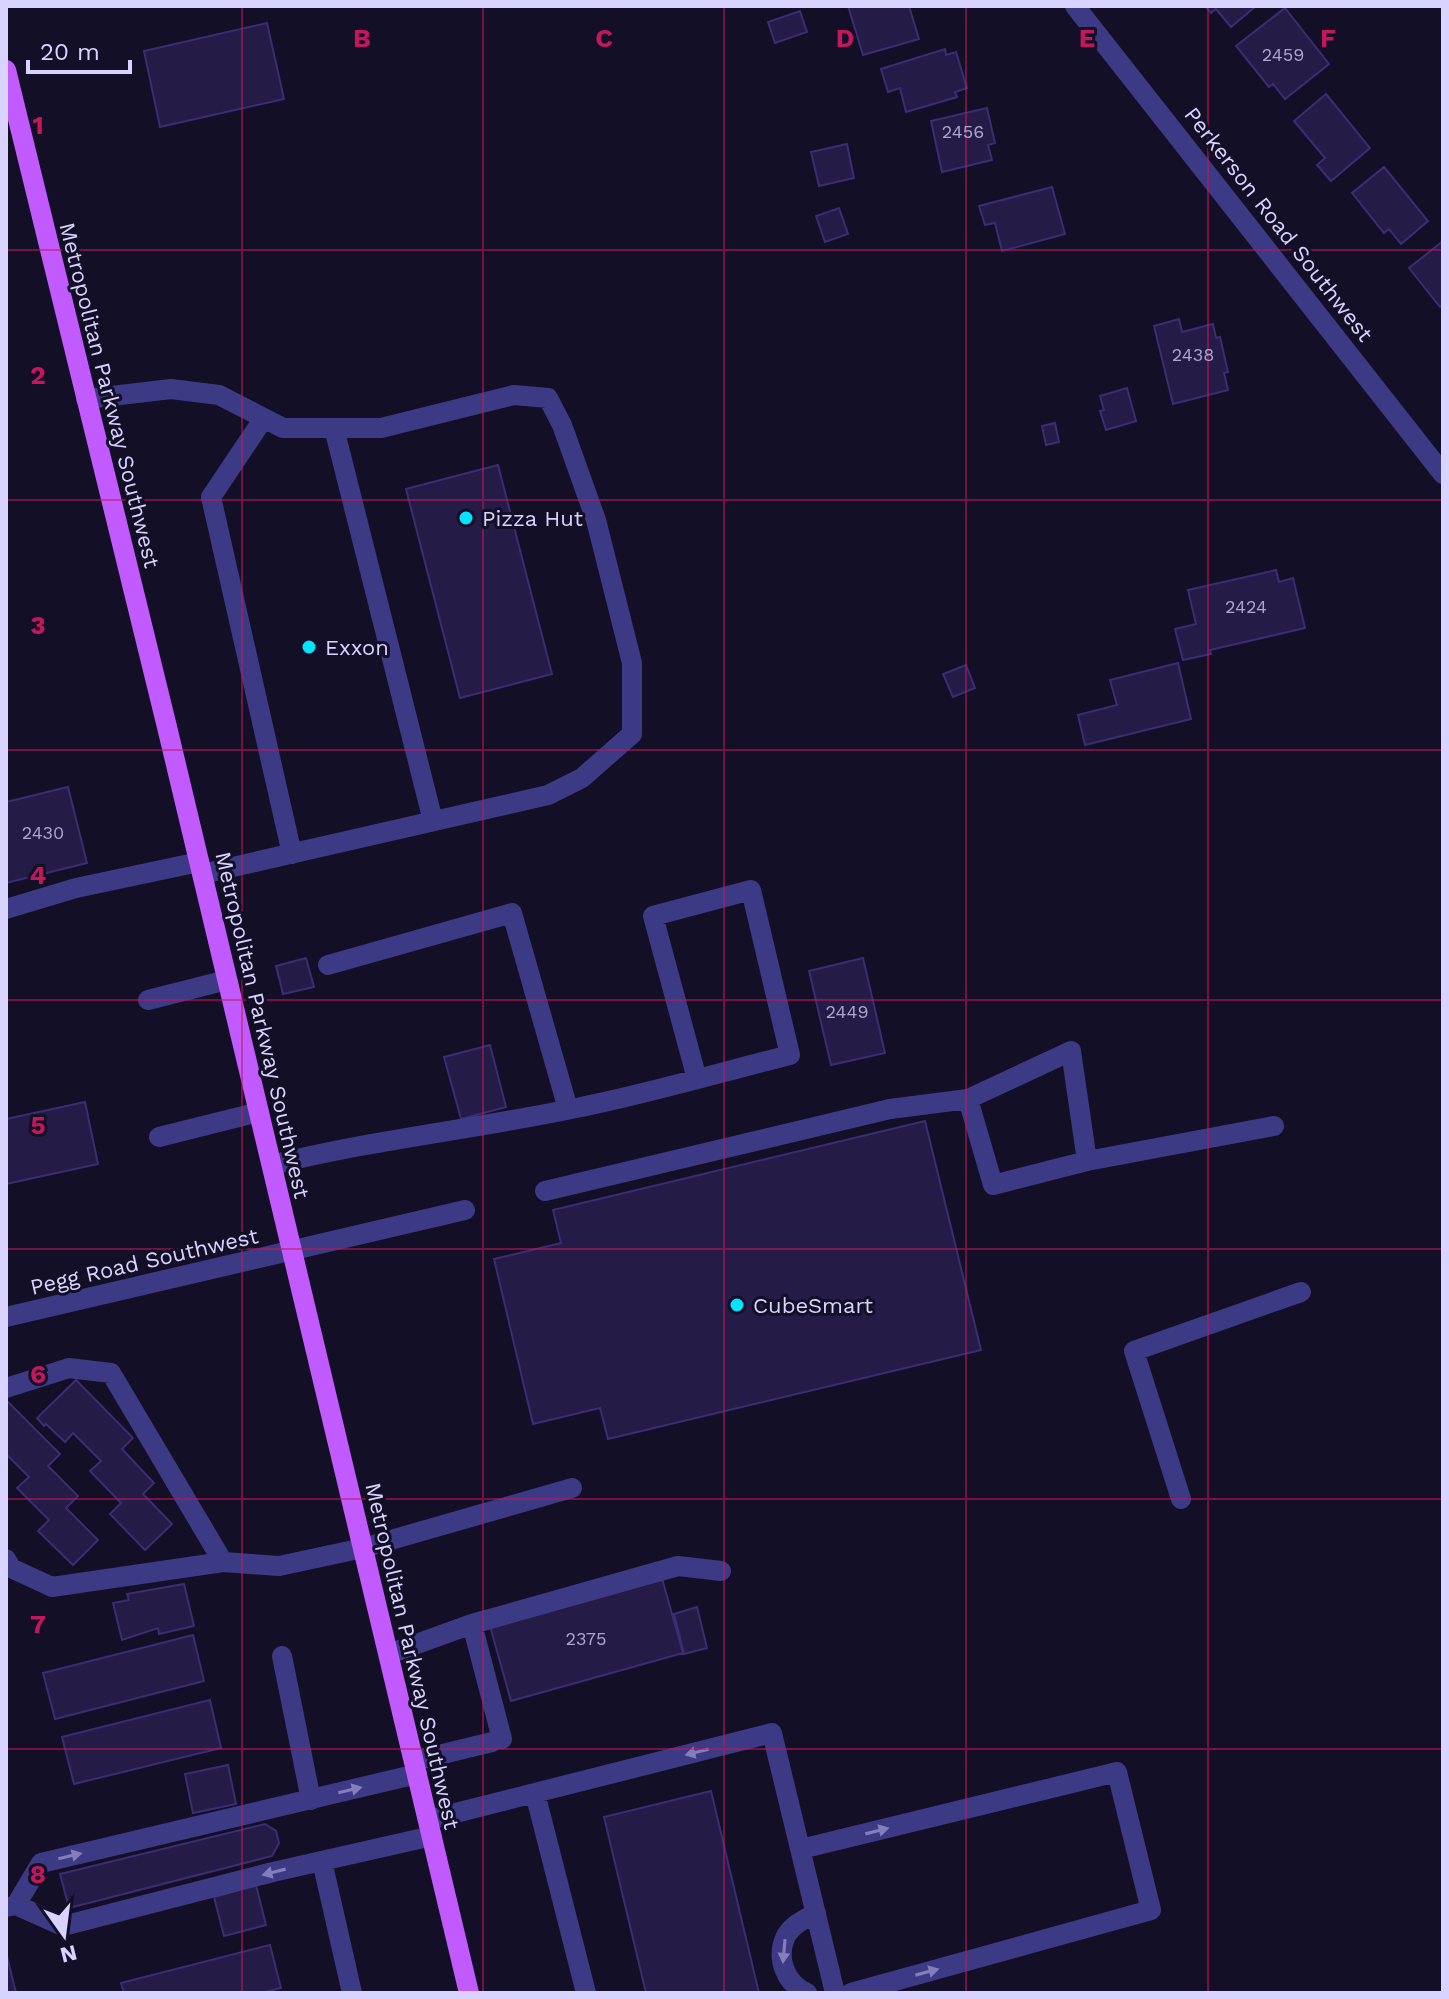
<svg xmlns="http://www.w3.org/2000/svg" width="1449" height="1999" font-family="'Work Sans',sans-serif">
  <style>
    .building { fill: #241b47; stroke: #3b2d73; stroke-width: 2 }
    .lines { fill: none; stroke-linecap: round; stroke-linejoin: round }
    .minor { stroke: #3d3a85; stroke-width: 20 }
    .major { stroke: #c25bff; stroke-width: 20 }
    .oneway { fill: #837fbc }
    .grid { fill: none; stroke: #c2185b; stroke-width: 2; stroke-opacity: 0.55 }
    .poi-dot { fill: #00e5ff; stroke: #130f26; stroke-width: 3 }
    .labels { text-anchor: middle; stroke-width: 6; stroke-linejoin: round; paint-order: stroke }
    .number-label { font-size: 18px; fill: #aca6d1 }
    .street-label { font-size: 22px; fill: #d9d4ff; stroke: #130f26 }
    .poi-label { font-size: 22px; fill: #d9d4ff; stroke: #130f26; text-anchor: start }
    .grid-label { font-size: 26px; text-anchor: middle; font-weight: bold; fill: #c2185b; stroke: #130f26; stroke-width: 6; stroke-linejoin: round; paint-order: stroke }
  </style>
  <rect width="100%" height="100%" fill="#130f26"/>
  <!-- building -->
  <path class="building" d="M848,6H909L919,39L863,55Z
    M1205,6H1256L1231,27L1216,9L1211,13Z
    M1285,8L1329,64L1285,99L1273,84L1269,87L1236,46Z
    M800,11L807,32L775,43L768,22Z
    M267,23L284,99L160,127L144,51Z
    M945,49L946,55L956,52L967,88L955,92L957,97L906,112L900,88L888,92L881,69Z
    M1326,94L1370,148L1331,181L1317,165L1325,158L1294,121Z
    M987,108L995,143L988,145L992,160L942,172L931,121Z
    M847,144L854,178L819,186L811,152Z
    M1384,167L1428,221L1401,244L1389,229L1384,233L1352,193Z
    M1052,187L1065,234L1002,251L995,223L985,225L979,206Z
    M839,208L848,234L825,242L816,216Z
    M1443,241V304L1440,307L1409,268Z
    M1179,319L1182,332L1213,324L1216,338L1220,337L1228,372L1224,373L1228,390L1173,404L1154,326Z
    M1127,388L1136,421L1106,430L1100,411L1104,410L1100,396Z
    M1055,423L1059,442L1046,445L1042,426Z
    M498,465L552,674L460,698L406,489Z
    M1276,570L1279,582L1293,578L1305,628L1210,650L1211,654L1183,660L1175,629L1196,624L1188,590Z
    M1178,663L1191,719L1085,745L1078,715L1117,705L1110,680Z
    M966,665L975,688L953,697L943,674Z
    M68,787L87,863L6,883V802Z
    M306,958L314,987L283,994L276,966Z
    M863,958L885,1053L831,1065L809,971Z
    M490,1045L506,1107L461,1119L444,1057Z
    M85,1102L98,1164L6,1184V1119Z
    M925,1121L981,1350L608,1439L600,1408L533,1424L494,1259L561,1243L553,1210Z
    M76,1380L133,1438L122,1449L154,1483L143,1494L172,1524L145,1550L110,1514L121,1503L90,1471L101,1461L73,1433L65,1442L46,1424L44,1426L37,1418Z
    M6,1400L60,1454L48,1466L78,1496L66,1508L98,1540L73,1565L38,1531L49,1520L17,1488L29,1477L6,1454Z
    M661,1575L683,1653L511,1701L490,1626Z
    M184,1584L194,1626L159,1634L158,1628L122,1640L113,1603L129,1600L127,1594Z
    M697,1607L707,1648L684,1654L674,1614Z
    M193,1635L204,1681L55,1719L43,1673Z
    M210,1700L221,1748L74,1784L62,1737Z
    M228,1765L236,1804L193,1813L185,1774Z
    M711,1791L759,1993H646L604,1817Z
    M265,1824L276,1831L279,1843L272,1856L69,1908L60,1874Z
    M256,1885L266,1925L224,1936L214,1897Z
    M270,1945L281,1988L261,1993H124L121,1983Z
    M6,1952L16,1993H6Z"/>
  <g class="lines">
    <!-- minor -->
    <path class="minor" d="M1075,6L1443,474
      M86,399L171,389L219,395L283,428H381L514,395L548,398L562,425L596,520L632,663V734L582,778L548,795L202,874
      M264,418L211,497L292,854
      M334,428L433,821
      M6,909L76,888L199,862
      M328,965L512,913L568,1109
      M148,1000L227,980
      M968,1099L993,1185L1087,1161L1274,1126
      M159,1137L259,1112
      M272,1165C378,1138 488,1128 595,1104C661,1090 726,1071 790,1055L751,890L653,916L697,1079
      M545,1191L890,1109L968,1099L1071,1051L1087,1161
      M6,1317L465,1210
      M6,1388L69,1368L111,1373L223,1562
      M1181,1499L1134,1351L1301,1292
      M6,1559L11,1568L52,1587L223,1562L279,1566L363,1548L572,1488
      M472,1624L502,1739
      M389,1654L472,1624L678,1566L721,1571
      M282,1656L311,1800
      M414,1761L492,1742
      M535,1793L586,1993
      M428,1820L772,1733L835,1993
      M801,1849L1117,1772L1151,1910L851,1993
      M322,1861L352,1993
      M16,1905L41,1863L417,1774
      M6,1907L16,1905L63,1926L273,1872L432,1836
      M807,1993C786,1984 776,1959 785,1938C791,1925 805,1919 816,1913"/>
    <!-- major -->
    <path class="major" d="M6,70L167,727L469,1993"/>
  </g>
  <!-- one-way arrows -->
  <defs><path id="oneway-solid" d="M-6-.8H1V-3.2L6.5 0L1 3.2V.8H-6Z" transform="scale(2)"/></defs>
  <g class="oneway">
    <use href="#oneway-solid" transform="translate(697 1752) rotate(166)"/>
    <use href="#oneway-solid" transform="translate(350 1790) rotate(-13)"/>
    <use href="#oneway-solid" transform="translate(877 1831) rotate(-14)"/>
    <use href="#oneway-solid" transform="translate(70 1856) rotate(-13)"/>
    <use href="#oneway-solid" transform="translate(274 1872) rotate(166)"/>
    <use href="#oneway-solid" transform="translate(784 1951) rotate(95)"/>
    <use href="#oneway-solid" transform="translate(927 1972) rotate(-15)"/>
  </g>
  <!-- grid -->
  <path class="grid" d="M242,6V1993M483,6V1993M724,6V1993M966,6V1993M1208,6V1993M6,250H1443M6,500H1443M6,750H1443M6,1000H1443M6,1249H1443M6,1499H1443M6,1749H1443"/>
  <!-- markers -->
  <g class="poi-dot">
    <circle cx="466" cy="518" r="8"/>
    <circle cx="309" cy="647" r="8"/>
    <circle cx="737" cy="1305" r="8"/>
  </g>
  <g class="labels">
    <!-- number labels -->
    <g class="number-label">
      <text x="1283" y="61">2459</text>
      <text x="963" y="138">2456</text>
      <text x="1193" y="361">2438</text>
      <text x="1246" y="613">2424</text>
      <text x="43" y="839">2430</text>
      <text x="847" y="1018">2449</text>
      <text x="586" y="1645">2375</text>
    </g>
    <!-- street labels -->
    <g class="street-label">
      <text transform="translate(1279 224) rotate(52)" y="8">Perkerson Road Southwest</text>
      <text transform="translate(110 395) rotate(76)" y="8">Metropolitan Parkway Southwest</text>
      <text transform="translate(263 1025) rotate(77)" y="8">Metropolitan Parkway Southwest</text>
      <text transform="translate(144 1261) rotate(-13)" y="8">Pegg Road Southwest</text>
      <text transform="translate(413 1656) rotate(77)" y="8">Metropolitan Parkway Southwest</text>
    </g>
    <!-- poi labels -->
    <g class="poi-label">
      <text x="482" y="526">Pizza Hut</text>
      <text x="325" y="655">Exxon</text>
      <text x="753" y="1313">CubeSmart</text>
    </g>
  </g>
  <g class="grid-label">
    <text x="362" y="47">B</text>
    <text x="604" y="47">C</text>
    <text x="845" y="47">D</text>
    <text x="1087" y="47">E</text>
    <text x="1328" y="47">F</text>
    <text x="38" y="134">1</text>
    <text x="38" y="384">2</text>
    <text x="38" y="634">3</text>
    <text x="38" y="884">4</text>
    <text x="38" y="1134">5</text>
    <text x="38" y="1383">6</text>
    <text x="38" y="1633">7</text>
    <text x="38" y="1883">8</text>
  </g>
  <!-- border -->
  <rect width="1449" height="1999" fill="none" stroke="#d9d4ff" stroke-width="16"/>
  <!-- north arrow -->
  <g transform="translate(64 1935) rotate(166)" stroke="#130f26" stroke-width="6" paint-order="stroke">
  <path d="M0-6L14 30L0 20L-14 30Z" fill="#d9d4ff"/>
  <text y="-12" font-size="22" font-weight="bold" text-anchor="middle" fill="#d9d4ff">N</text>
  </g>
  <!-- scale -->
  <path d="M28 60v12h102v-12" fill="none" stroke="#d9d4ff" stroke-width="4"/>
  <text x="40" y="60" font-size="24" fill="#d9d4ff" stroke="#130f26" stroke-width="6" paint-order="stroke">20 m</text>
</svg>
